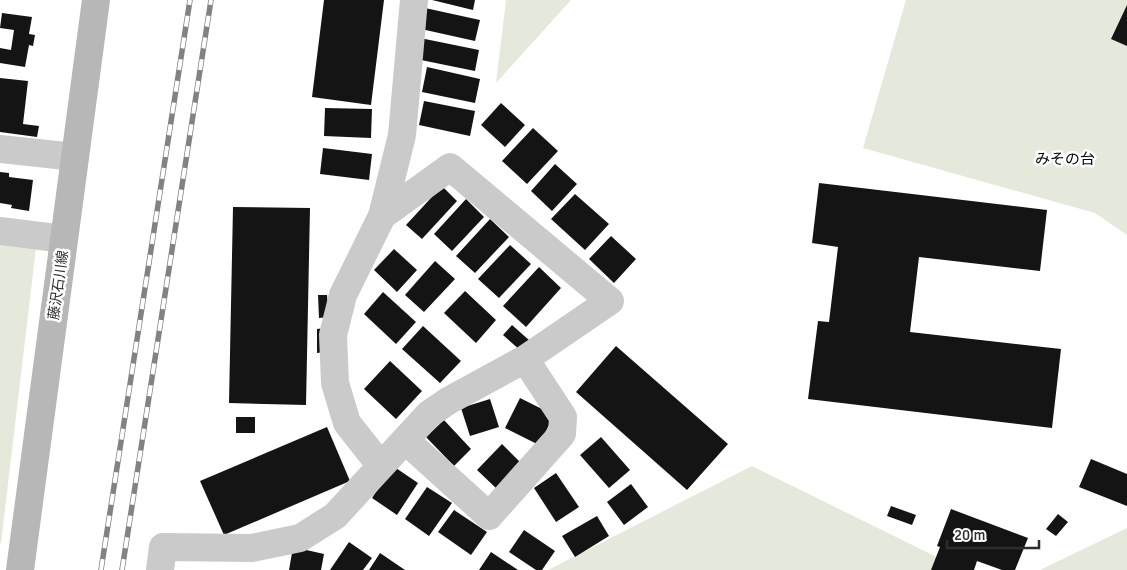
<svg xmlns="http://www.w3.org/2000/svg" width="1127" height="570" font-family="Signika,'Noto Sans JP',sans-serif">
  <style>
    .green { fill: #e5e9dc }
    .building { fill: #141414 }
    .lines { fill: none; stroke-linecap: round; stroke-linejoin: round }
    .street { stroke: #cacaca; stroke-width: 28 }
    .secondary { stroke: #b7b7b7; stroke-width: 28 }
    .rail-casing { stroke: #828282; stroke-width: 5.5 }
    .rail { stroke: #fff; stroke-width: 4; stroke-dasharray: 11; stroke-linecap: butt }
    .labels { text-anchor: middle; stroke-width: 5; stroke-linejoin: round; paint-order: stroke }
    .street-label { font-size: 14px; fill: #2d2d2d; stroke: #fff }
    .neighbourhood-label { font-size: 15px; fill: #000; stroke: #fff }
  </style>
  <rect width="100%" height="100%" fill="#fff"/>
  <!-- green -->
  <path class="green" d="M506,0H571L496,83Z
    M906,0H1127V235L1095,213L863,148Z
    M0,243L36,248L1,543H0Z
    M752,466L963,570H548Z
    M1127,528V570H1040Z"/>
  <!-- building -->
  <path class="building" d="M324,0H384L371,105L312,97Z
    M432,0H475L473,10Z
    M1127,5V46L1111,39Z
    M425,8L480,20L475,41L421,29Z
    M2,13L32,17L29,34L35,35L33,46L29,45L25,67L0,63V48L11,50L14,30L0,28Z
    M420,38L479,50L475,71L416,59Z
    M427,67L480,79L475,103L422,92Z
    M0,78L28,81L23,124L39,126L37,137L0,132Z
    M424,101L475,111L470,136L419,125Z
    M501,103L525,125L505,147L481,125Z
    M325,108L372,109L371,138L324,136Z
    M533,128L558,151L527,184L502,161Z
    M323,148L372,154L369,180L320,174Z
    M555,164L577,184L552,211L531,191Z
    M0,172L9,173V177L33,180L29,211L11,208L12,205L0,203Z
    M819,183L1047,210L1040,271L919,257L910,332L1061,349L1052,428L808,399L818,321L829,322L838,247L812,243Z
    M442,186L457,201L422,239L406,225Z
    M575,194L609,224L585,250L551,219Z
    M466,199L484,217L452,251L434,234Z
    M233,207L310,208L306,405L229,403Z
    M490,219L509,237L475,273L456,256Z
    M611,236L636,259L614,283L589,259Z
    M510,245L531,264L499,298L478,279Z
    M394,249L417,270L397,292L374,270Z
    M435,261L455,279L424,312L405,295Z
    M539,267L561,288L526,327L503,306Z
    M465,291L496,320L476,343L444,313Z
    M383,292L416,322L396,344L364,314Z
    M318,295H327L329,317L319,318Z
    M512,325L530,341L521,351L503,335Z
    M423,326L461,361L440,383L402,349Z
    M325,328V352L317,353V329Z
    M616,346L728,444L687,490L576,392Z
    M390,361L422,391L396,419L364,389Z
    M520,398L554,415L539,445L505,428Z
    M490,399L499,427L470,436L461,408Z
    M236,417H255V433H236Z
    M444,420L471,449L454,466L426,437Z
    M327,427L350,481L224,535L200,481Z
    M601,437L630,470L609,488L580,455Z
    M502,444L522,464L497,489L477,470Z
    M1091,459L1127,474V506L1079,487Z
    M393,466L418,483L397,515L372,498Z
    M556,473L579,507L556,522L534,488Z
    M631,484L648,507L624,525L607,502Z
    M427,487L452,503L429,536L405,519Z
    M891,506L916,515L912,525L887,516Z
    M951,509L1028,538L1015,570H1002L977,561L974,570H931L940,547L937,546Z
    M454,510L487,532L471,555L438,532Z
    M1058,514L1068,522L1056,536L1046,529Z
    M597,516L609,536L575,557L562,536Z
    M524,530L555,551L542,570H536L509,552Z
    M349,542L372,558L363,570H330Z
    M293,547L324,554L321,570H289Z
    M491,552L518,570H479Z
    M380,553L405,570H369Z"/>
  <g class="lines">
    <!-- street -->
    <path class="street" d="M0,149L75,157
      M0,231L64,239
      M405,440L489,516L562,434L563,417L525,359
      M381,466L347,423L335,383L333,335L343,295L382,216L402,135L414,0
      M160,570L163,547L252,548L300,538L335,516L429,414L448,401L525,359L610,301L450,167L382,216"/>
    <!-- secondary -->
    <path class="secondary" d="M20,570L96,0"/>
    <!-- rail casing -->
    <g class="rail-casing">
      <path id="rail" d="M101,570L190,0
        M122,570L211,0"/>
    </g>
    <!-- rail -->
    <use href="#rail" class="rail"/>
  </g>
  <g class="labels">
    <!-- street labels -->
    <g class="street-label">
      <text transform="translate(58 285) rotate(-82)" y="5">藤沢石川線</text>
    </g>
    <!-- neighbourhood labels -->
    <g class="neighbourhood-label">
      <text x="1065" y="164">みその台</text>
    </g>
  </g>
  <!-- scale -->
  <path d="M947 540v8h92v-8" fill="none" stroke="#2d2d2d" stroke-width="2.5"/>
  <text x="954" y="540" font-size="15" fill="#2d2d2d" stroke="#ffffff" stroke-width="4" paint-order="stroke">20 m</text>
</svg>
